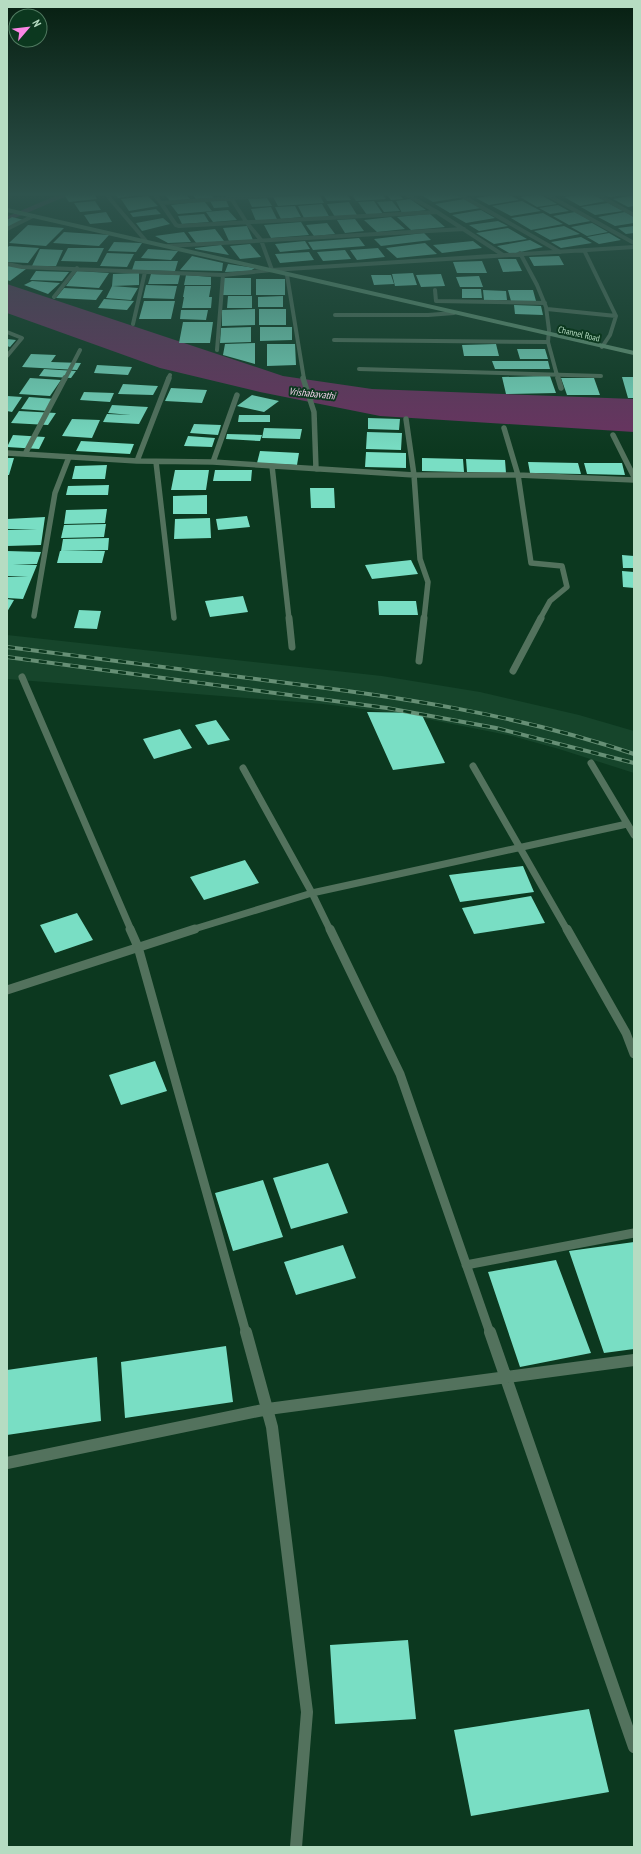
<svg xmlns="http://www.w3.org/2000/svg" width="641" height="1854" font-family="'PT Sans Narrow',sans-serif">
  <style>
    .built { fill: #16452b }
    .water { fill: #6b3261 }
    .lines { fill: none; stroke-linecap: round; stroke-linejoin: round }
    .stream { stroke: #6b3261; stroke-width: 4.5 }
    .building { fill: #79dec4 }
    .lane { stroke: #53725d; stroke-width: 4 }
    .street-far4 { stroke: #53725d; stroke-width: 4 }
    .street-far3 { stroke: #53725d; stroke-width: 5.5 }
    .street-far2 { stroke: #53725d; stroke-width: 7 }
    .street-far1 { stroke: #53725d; stroke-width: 9 }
    .street { stroke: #53725d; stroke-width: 12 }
    .secondary { stroke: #669777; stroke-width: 4 }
    .rail-casing { stroke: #668f75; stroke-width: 4 }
    .rail { stroke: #0c381f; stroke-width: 2.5; stroke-dasharray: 8; stroke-linecap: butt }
    .labels { text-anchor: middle; stroke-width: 4; stroke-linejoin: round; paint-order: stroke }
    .far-street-label { font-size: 9px; fill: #b6dcc2; stroke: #0c381f }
    .far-water-label { font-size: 10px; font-style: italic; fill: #f8d4ef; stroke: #0c381f }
  </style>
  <rect width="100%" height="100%" fill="#0c381f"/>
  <!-- built -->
  <path class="built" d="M7,635L382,676L480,692L579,715L634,731V773L559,749L512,736L417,717L370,710L323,704L7,679Z"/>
  <!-- water -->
  <path class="water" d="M7,284L283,376L372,389L634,399V432L380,416L260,392L160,368L7,313Z"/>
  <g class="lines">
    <!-- stream -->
    <path class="stream" d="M7,219L68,193"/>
  </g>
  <!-- building -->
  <path class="building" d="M63,193H94L97,199L69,202Z
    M114,193H144V194L118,198Z
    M164,193H185L190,199L170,201Z
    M191,193H210L214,198L196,199Z
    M346,193L351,200L327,201L323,194Z
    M351,193H381L386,199L356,201Z
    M386,193H398L403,199L391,200Z
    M418,193H456L464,197L433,202Z
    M506,193L519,200L489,205L476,198Z
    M559,193H579V194L564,196Z
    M590,193L606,201L580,206L564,197Z
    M600,193H632V194L609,197Z
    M319,194L324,203L278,206L273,197Z
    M539,194L557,204L537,207L520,197Z
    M634,195V206L628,207L613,199Z
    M148,196L158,206L129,211L121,199Z
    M267,198L272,206L252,207L248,199Z
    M410,199L426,210L402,213L396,201Z
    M465,199L481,208L450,213L435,204Z
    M226,200L229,207L214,208L210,201Z
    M95,201L101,210L80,212L74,203Z
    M204,201L212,211L178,214L171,205Z
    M374,201L383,214L367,215L358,202Z
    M392,201L400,211L384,212L377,202Z
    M522,201L541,211L511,216L492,206Z
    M349,202L357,215L335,217L327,204Z
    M608,203L623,211L595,215L581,207Z
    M322,204L330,218L305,220L298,206Z
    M558,205L569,211L550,214L539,208Z
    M295,206L301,217L281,219L275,207Z
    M271,207L277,219L256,221L251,209Z
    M156,209L161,214L133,217L130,213Z
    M228,210L237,220L213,222L206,212Z
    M481,210L495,218L466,223L452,215Z
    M106,212L112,222L90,224L84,215Z
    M575,212L591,221L569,225L553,216Z
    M625,212L634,217V223L615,226L598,217Z
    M543,213L563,224L531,230L511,218Z
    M204,214L209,222L182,224L178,216Z
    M430,214L445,227L411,230L397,217Z
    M12,217L24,220L7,228V220Z
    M391,217L405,229L377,232L364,220Z
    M163,218L170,224L142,231L136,223Z
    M355,219L364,231L345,233L337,220Z
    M498,221L508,226L479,231L469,225Z
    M301,222L309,235L271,238L264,225Z
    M327,223L335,234L314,236L306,225Z
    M592,223L608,232L587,236L571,227Z
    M28,225L64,228L46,246L9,243Z
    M247,226L253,240L229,241L223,228Z
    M564,226L580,234L550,240L534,231Z
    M634,226V233L626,234L618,228Z
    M508,228L527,239L494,244L476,233Z
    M215,229L224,241L197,244L188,232Z
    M64,232L109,235L99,246L53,243Z
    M184,232L191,242L168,243L155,236Z
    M424,233L431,240L381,246L374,239Z
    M609,233L621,240L599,244L587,237Z
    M581,237L592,243L561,248L551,242Z
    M359,238L365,246L313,250L308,242Z
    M530,240L543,247L511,254L497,246Z
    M305,241L310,249L280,252L275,244Z
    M473,241L482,248L442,253L433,245Z
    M114,242L142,243L136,252L108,251Z
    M425,243L437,254L397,258L386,248Z
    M250,244L261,257L240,259L230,246Z
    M221,245L229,255L195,249V248Z
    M9,246L39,248L28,263L7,262V248Z
    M68,248H104L97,262L61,261Z
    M378,248L385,257L357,260L350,250Z
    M40,249L63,250L56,266H32Z
    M148,249L178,251L171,260L141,258Z
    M345,250L351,259L323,261L317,252Z
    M309,252L314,260L280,263L275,254Z
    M107,253L134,254L127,267L100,266Z
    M192,256L223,263L222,271L180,270Z
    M559,256L564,265L534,266L529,257Z
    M498,259H516L522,271L503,272Z
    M135,261H178L175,271L132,270Z
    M482,261L487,273H457L453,262Z
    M228,264L255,268L250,271L225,272Z
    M7,265L26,269L10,281L7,280Z
    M36,271L69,272L62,281L30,280Z
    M77,271L109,273L99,288L66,286Z
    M139,273V285L112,286L113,274Z
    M413,273L417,285L395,286L392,274Z
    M151,274L180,275L178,284H148Z
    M441,274L445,286L421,287L416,275Z
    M186,275L211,277V285H184Z
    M371,275H391L394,284L374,285Z
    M479,276L483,287H460L456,277Z
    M223,278H251V295H223Z
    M256,279H285V295H256Z
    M32,281L60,283L48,294L24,285Z
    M146,285L177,286L174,299L143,298Z
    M112,286L138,288L131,300L106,298Z
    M185,286H211L209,297H212L211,308H182L184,297H189H183Z
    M64,288L103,290L96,300L56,298Z
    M462,289H481L482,298H462Z
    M483,290L506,291L507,300H484Z
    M508,290H533L536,301H511Z
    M228,296H252V308H227Z
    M283,296V307H258V297Z
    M104,299L134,301L127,310L98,308Z
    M144,301H175L171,319H139Z
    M514,305L541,306L543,315L515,314Z
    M255,309V325L222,326V310Z
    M259,309H286V325H259Z
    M181,310H208L206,320L180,319Z
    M183,322H213L210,343H179Z
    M251,327V342L220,343L221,328Z
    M260,327H292V340L260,341Z
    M7,339L16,340L10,347L7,346Z
    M255,343V364L223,355L225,344Z
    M267,344H295L296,365L267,366Z
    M496,344L499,356H464L462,345Z
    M517,349H545L548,359H520Z
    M31,354L56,355L51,362L81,363L77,370L22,367Z
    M492,361H548L550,369H495Z
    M97,365L132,367L128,375L94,373Z
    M44,369L76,371L71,378L39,376Z
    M550,376L556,393L506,394L502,377Z
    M622,377H634V398H628Z
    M30,378L61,380L50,396L19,394Z
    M561,378H594L600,395H567Z
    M123,384L158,386L153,395L118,394Z
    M171,388L207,390L202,403L165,401Z
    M84,392L114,393L110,402L80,400Z
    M252,395L279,401L264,412L237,406Z
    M7,396L22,397L12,412L7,411Z
    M29,397L55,399L47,411L21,409Z
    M112,405L148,407L139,424L103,422L107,414L131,415L108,413Z
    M19,411L56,413L48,425L11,423Z
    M239,415H270V422H238Z
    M368,418L400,419L399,430L368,429Z
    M72,419L100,420L92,438L62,436Z
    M194,424L221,425L218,435L190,433Z
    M264,428L302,429L300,439L262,438Z
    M367,432L402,433L401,450L366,449Z
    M227,434L262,435L260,441L226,439Z
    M13,435L45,437L39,449L7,447Z
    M188,436L215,438L212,447L184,446Z
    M81,441L134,444L130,454L76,451Z
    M260,451L299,453L297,465L257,463Z
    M366,452L406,453V468L365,467Z
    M7,458H14L9,475H7Z
    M422,458L463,459L464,472L422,471Z
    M466,459L505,460L506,473L467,472Z
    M528,462L578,463L581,474L530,473Z
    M584,463H622L625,475L587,474Z
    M107,465L105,479H72L75,466Z
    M175,470H209L206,490H171Z
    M215,470H252L251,481H213Z
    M109,485L108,495H66L68,486Z
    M310,488H334L335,508H311Z
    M207,495V514H173V496Z
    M107,509L105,523L64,524L66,510Z
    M247,516L250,527L218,530L216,519Z
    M45,517L41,545L7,546V530L37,529H7V519Z
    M210,518L211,538L174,539L175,519Z
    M106,524L104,537L61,538L64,525Z
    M109,538L108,550L61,551L63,539Z
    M7,551L41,552L37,564H13L37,565L23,599L7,598V577L28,576H7Z
    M60,551H105L102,563H57Z
    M622,555L634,556V568H623Z
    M411,560L418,574L372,579L365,565Z
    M622,571L634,572V588L623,587Z
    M243,596L248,612L210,617L205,601Z
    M7,599L14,600L7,612Z
    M378,601H416L418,615H379Z
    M79,610L101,611L97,629L74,628Z
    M367,712L421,713L445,763L393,770Z
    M216,720L230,740L208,745L195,725Z
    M180,729L192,748L154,759L143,739Z
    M245,860L259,883L204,900L190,877Z
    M523,866L534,892L460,902L449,875Z
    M531,896L545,923L474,934L462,908Z
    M77,913L93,940L55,953L40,925Z
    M155,1061L167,1091L121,1105L109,1075Z
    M328,1163L348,1213L291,1229L273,1178Z
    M263,1180L283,1237L233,1251L215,1193Z
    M634,1242V1349L604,1353L569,1251Z
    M343,1245L356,1278L296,1295L284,1262Z
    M556,1260L591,1353L520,1367L488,1272Z
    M226,1346L233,1402L125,1418L121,1362Z
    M97,1357L101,1421L7,1435V1370Z
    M408,1640L416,1719L335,1724L330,1645Z
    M589,1709L609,1792L471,1816L454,1730Z"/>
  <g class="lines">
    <!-- lane -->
    <path class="lane" d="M457,193L560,252
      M7,229L33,216"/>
    <!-- street-far4 -->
    <path class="street-far4" d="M105,193L146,241
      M153,193L161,203L307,193
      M404,193L437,212L503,255
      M544,193L634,243
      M594,193L634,215
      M229,195L247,223L261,240L272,270
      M161,203L176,225L179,226L437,212
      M168,246L464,229
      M584,250L616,316L610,335L602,347
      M520,253L537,285L546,307L549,330L548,342L558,379
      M7,264L22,267L223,275L272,270L634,247
      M287,275L304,379
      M435,290L436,301L545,303
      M54,297L77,268
      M547,309L616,316
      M335,315H428L454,313
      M133,324L145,272
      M7,332L22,338L7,356
      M334,340L548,342
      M217,350L223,275
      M359,369L601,376
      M65,379L80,350
      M168,379L170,375"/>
    <!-- street-far3 -->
    <path class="street-far3" d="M303,378L314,412L316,469
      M558,378L561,388
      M406,419L414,475L420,559L428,582L424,619
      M504,428L518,475L531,563L562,566L567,587L550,601L540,619
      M613,435L634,477
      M7,453L137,461L213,462L414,475H518L634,480
      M25,454L65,378
      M137,461L169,378
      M156,462L174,618
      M213,462L237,395
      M272,466L289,619
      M34,616L55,493L69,457"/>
    <!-- street-far2 -->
    <path class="street-far2" d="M289,618L292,647
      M419,661L424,618
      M513,671L541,618
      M22,677L131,930
      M591,763L634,835
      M473,766L567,930
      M243,768L312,893L330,930
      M191,930L312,893L627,824"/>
    <!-- street-far1 -->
    <path class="street-far1" d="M130,929L138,947L246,1333
      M330,929L400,1074L490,1333
      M567,929L626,1033L634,1054
      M7,990L195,929
      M466,1265L634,1233"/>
    <!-- street -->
    <path class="street" d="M246,1332L272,1427L307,1712L296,1847
      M490,1332L634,1747
      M7,1463L268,1409L634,1360"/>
    <!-- secondary -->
    <path class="secondary" d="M7,210L634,353"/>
    <!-- rail casing -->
    <g class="rail-casing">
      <path id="rail" d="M7,647C95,658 183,669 271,681C393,696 517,714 634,754
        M7,657L387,708L496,728L634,763"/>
    </g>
    <!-- rail -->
    <use href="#rail" class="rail"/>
  </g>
  <!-- sky -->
  <linearGradient id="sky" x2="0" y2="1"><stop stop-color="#071f11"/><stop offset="0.43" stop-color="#2e534d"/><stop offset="1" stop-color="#2e534d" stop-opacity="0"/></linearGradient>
  <rect width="641" height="452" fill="url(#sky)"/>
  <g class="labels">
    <!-- far-street labels -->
    <g class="far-street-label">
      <text transform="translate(579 334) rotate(13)" y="3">Channel Road</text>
    </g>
    <!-- far-water labels -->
    <g class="far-water-label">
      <text transform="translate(312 393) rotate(6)" y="4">Vrishabavathi</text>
    </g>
  </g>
  <!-- border -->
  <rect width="641" height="1854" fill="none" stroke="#b6dcc2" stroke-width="16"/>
  <!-- north arrow -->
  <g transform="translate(28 28) rotate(62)"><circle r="19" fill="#0c381f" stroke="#507a60"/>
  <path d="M0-3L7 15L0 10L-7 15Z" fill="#fb86e5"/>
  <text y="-6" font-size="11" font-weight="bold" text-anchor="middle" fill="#b6dcc2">N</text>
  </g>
</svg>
